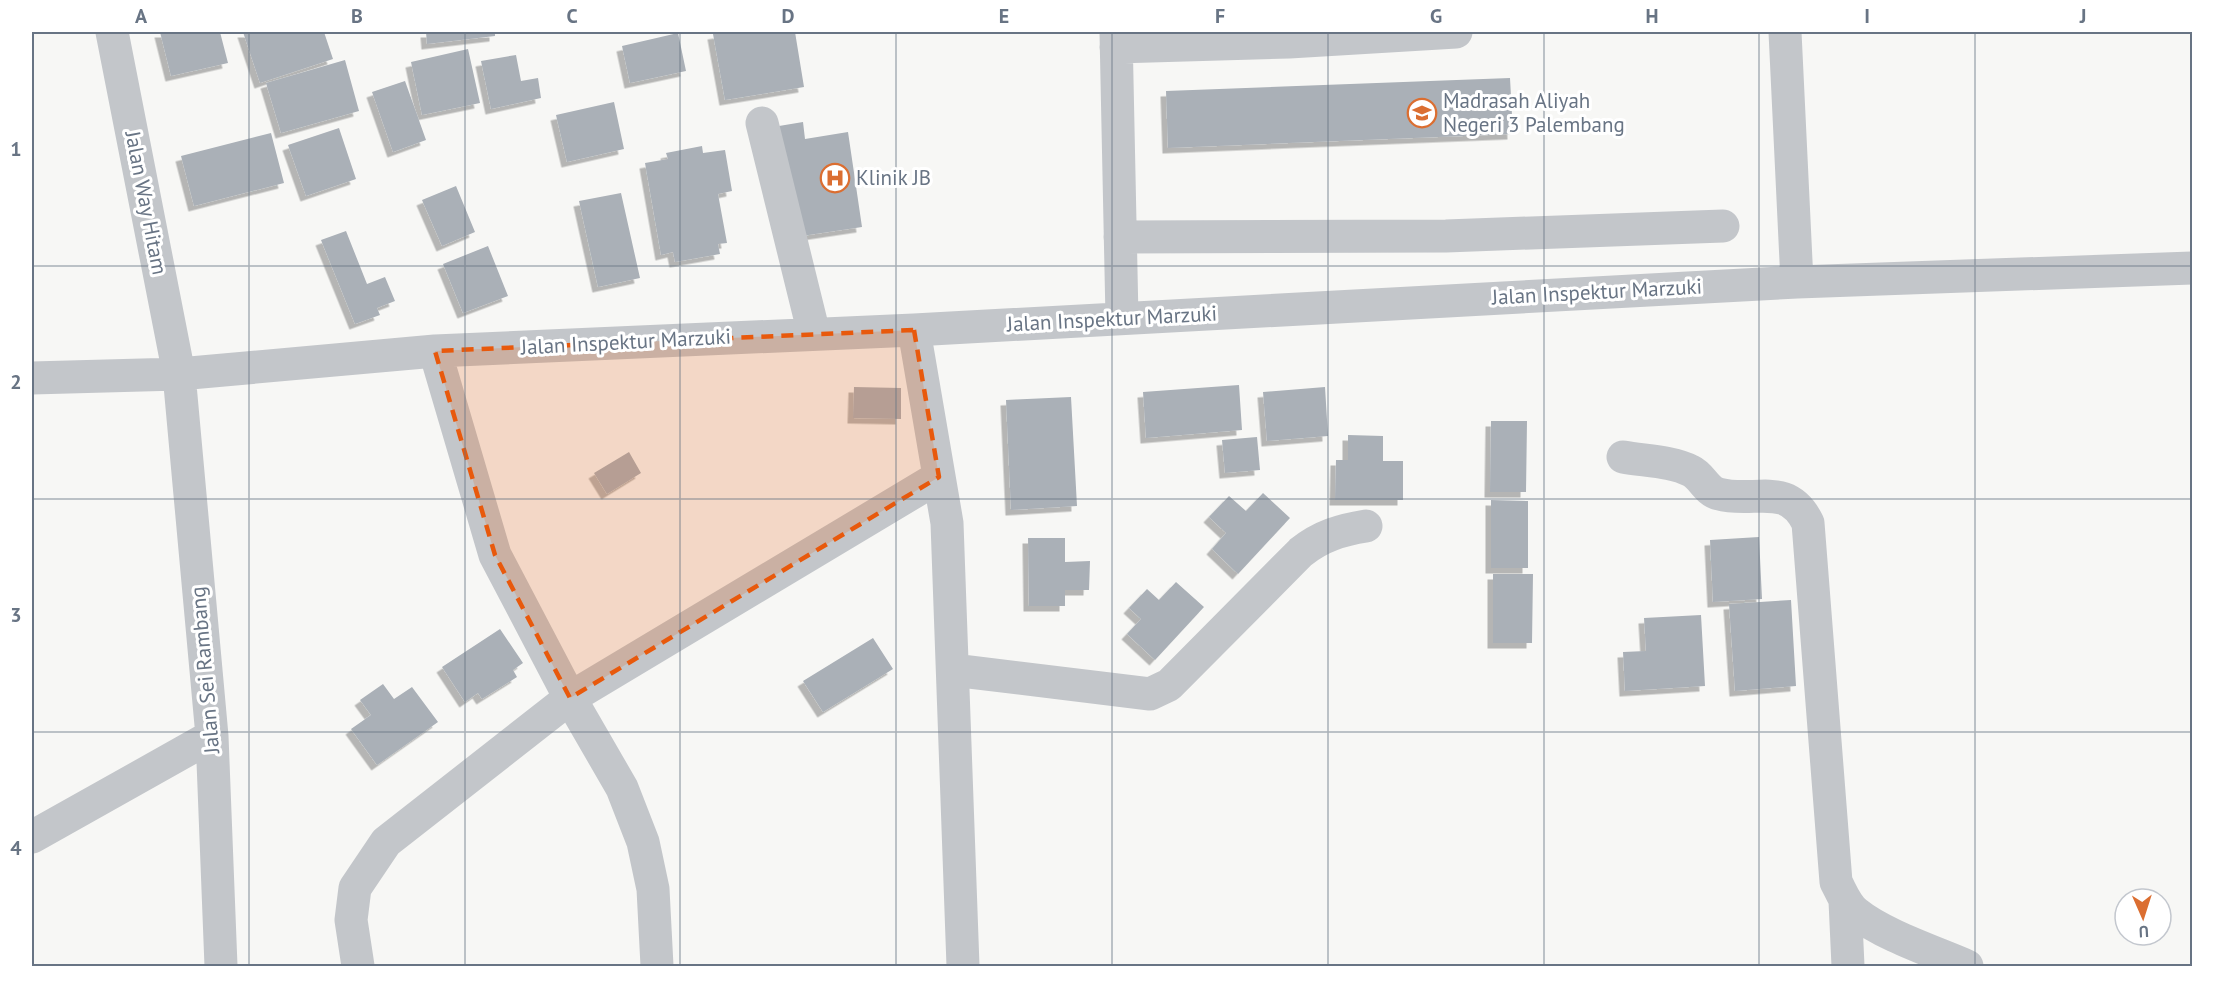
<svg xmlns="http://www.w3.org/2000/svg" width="2224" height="998" font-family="'PT Sans',sans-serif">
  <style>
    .building { fill: #aab0b7; filter: url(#shadow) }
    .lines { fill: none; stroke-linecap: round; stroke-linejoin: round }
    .minor { stroke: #c3c6ca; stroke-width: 33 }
    .marked { fill: #e8590c; fill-opacity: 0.2; stroke: #e8590c; stroke-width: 4.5; stroke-dasharray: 12 8; stroke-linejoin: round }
    .grid { fill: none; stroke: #687484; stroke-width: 1.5; stroke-opacity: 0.55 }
    .labels { text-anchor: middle; stroke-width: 6; stroke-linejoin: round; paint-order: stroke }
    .poi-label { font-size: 21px; fill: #687484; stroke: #fff; text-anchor: start }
    .street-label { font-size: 21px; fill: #687484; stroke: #fff }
    .neatline { fill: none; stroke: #687484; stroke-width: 2 }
    .grid-label { font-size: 20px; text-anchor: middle; font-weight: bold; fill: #687484 }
  </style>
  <defs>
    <filter id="shadow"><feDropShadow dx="-5.5" dy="5.5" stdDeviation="0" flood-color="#0004"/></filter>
  </defs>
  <rect width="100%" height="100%" fill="#f7f7f5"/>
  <!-- building -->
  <path class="building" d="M160,32H220L228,63L171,76Z
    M243,32H324L333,59L260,83Z
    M426,32H495V36L427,44Z
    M726,32H795L804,87L725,100L713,34Z
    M678,33L686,71L630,83L622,46Z
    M468,49L480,103L422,115L411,62Z
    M516,55L521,81L538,78L541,98L491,109L481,61Z
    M345,60L359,111L281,133L266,83Z
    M1510,78L1513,134L1168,148L1166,91Z
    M405,81L426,140L393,152L372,92Z
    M614,102L624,149L567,162L556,115Z
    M803,122L805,139L848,132L862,227L795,237L779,126Z
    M339,128L356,179L306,196L288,145Z
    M271,133L284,183L194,206L181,156Z
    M702,146L703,153L725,150L732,191L718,194L727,243L718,244L720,254L675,262L673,252L661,255L645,163L668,159L666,153Z
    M456,186L475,232L442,246L422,200Z
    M621,193L640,278L598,287L579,201Z
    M346,231L367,284L385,277L395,301L377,308L380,315L355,324L321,240Z
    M488,246L508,296L463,313L443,264Z
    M1239,385L1242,430L1146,438L1143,392Z
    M854,387L901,388V419L853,418Z
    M1325,387L1328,436L1267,441L1263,392Z
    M1071,397L1077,506L1011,510L1006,400Z
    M1491,421H1527L1526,492H1490Z
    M1348,435L1383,436V461H1403V500H1335L1336,460H1348Z
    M1257,437L1260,470L1225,473L1222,440Z
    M629,452L641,473L607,494L594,473Z
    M1263,493L1290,518L1238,574L1212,549L1226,533L1209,517L1229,496L1246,511Z
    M1491,500L1528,501V568H1491Z
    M1759,537L1762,599L1713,602L1710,540Z
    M1028,538H1065V562L1090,561L1089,590H1065V606H1029Z
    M1493,574H1533L1532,643H1493Z
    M1176,582L1204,607L1155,660L1127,634L1141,619L1129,608L1147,589L1159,600Z
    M1791,600L1796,686L1735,691L1729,604Z
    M1701,615L1705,686L1625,691L1623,652L1646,651L1644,618Z
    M500,629L523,663L513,670L517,677L482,699L478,693L465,702L442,667Z
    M873,638L893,669L823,712L803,681Z
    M383,684L394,699L412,687L438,722L377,765L351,729L371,715L360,700Z"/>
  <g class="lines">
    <!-- minor -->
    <path class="minor" d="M112,32L179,374L212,736L221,966
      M1116,32L1122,318
      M1785,32L1797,282
      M1116,47L1289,42L1456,32
      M762,123L814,334
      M1120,237L1446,236L1723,226
      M914,330L947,523L963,966
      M435,351L495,555L570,698L622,788L643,842L653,889L657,966
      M32,378L179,374L435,351L914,330L1797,282L2192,268
      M1623,457C1644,461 1672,461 1691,471C1702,476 1706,491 1719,494C1754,504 1787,480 1808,523L1836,882C1842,893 1846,905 1856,913C1883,935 1935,952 1967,966
      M953,670L1150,694L1169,685L1301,552C1321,536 1341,530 1366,526
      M32,837L212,736
      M1845,901L1848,966
      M358,966L351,920L355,888L386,842L570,698L939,477"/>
  </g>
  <!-- marked area -->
  <path class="marked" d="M914,330L939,477L570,698L495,555L435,351Z"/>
  <!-- grid -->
  <path class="grid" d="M249,32V966M465,32V966M680,32V966M896,32V966M1112,32V966M1328,32V966M1544,32V966M1759,32V966M1975,32V966M32,266H2192M32,499H2192M32,732H2192"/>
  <!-- icons -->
  <defs>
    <g id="school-ring" transform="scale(1.5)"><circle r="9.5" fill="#fff" stroke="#db6e31" stroke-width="1.5"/><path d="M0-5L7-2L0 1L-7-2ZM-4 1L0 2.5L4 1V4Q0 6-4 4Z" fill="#db6e31"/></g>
    <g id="hospital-ring" transform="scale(1.5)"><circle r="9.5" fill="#fff" stroke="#db6e31" stroke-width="1.5"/><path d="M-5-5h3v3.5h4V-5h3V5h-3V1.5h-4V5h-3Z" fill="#db6e31"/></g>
  </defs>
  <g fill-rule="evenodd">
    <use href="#school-ring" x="1422" y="113"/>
    <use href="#hospital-ring" x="835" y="178"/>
  </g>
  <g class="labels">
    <!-- poi labels -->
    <g class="poi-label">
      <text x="1443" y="108">Madrasah Aliyah<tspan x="1443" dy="24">Negeri 3 Palembang</tspan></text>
      <text x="856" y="185">Klinik JB</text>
    </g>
    <!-- street labels -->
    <g class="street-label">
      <text transform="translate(146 203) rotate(79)" y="7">Jalan Way Hitam</text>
      <text transform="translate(1597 292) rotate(-3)" y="7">Jalan Inspektur Marzuki</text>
      <text transform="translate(1112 319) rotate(-3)" y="7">Jalan Inspektur Marzuki</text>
      <text transform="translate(626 342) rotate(-3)" y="7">Jalan Inspektur Marzuki</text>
      <text transform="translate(205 670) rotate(-95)" y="7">Jalan Sei Rambang</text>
    </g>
  </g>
  <!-- border -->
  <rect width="2224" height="998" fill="none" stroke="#ffffff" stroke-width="66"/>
  <!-- north arrow -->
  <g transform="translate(2143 917) rotate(177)"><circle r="28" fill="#ffffff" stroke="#c3c7ce" stroke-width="1.5"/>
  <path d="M0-4.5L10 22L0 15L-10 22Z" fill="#db6e31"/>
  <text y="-9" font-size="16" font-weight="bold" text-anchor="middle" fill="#687484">U</text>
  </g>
  <rect x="33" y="33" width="2158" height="932" class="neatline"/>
  <g class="grid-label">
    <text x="141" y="23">A</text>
    <text x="357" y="23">B</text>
    <text x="572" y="23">C</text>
    <text x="788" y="23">D</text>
    <text x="1004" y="23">E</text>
    <text x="1220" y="23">F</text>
    <text x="1436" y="23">G</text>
    <text x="1652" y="23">H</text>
    <text x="1867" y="23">I</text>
    <text x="2083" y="23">J</text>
    <text x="16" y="156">1</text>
    <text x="16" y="389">2</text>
    <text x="16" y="622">3</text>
    <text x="16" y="855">4</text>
  </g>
</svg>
